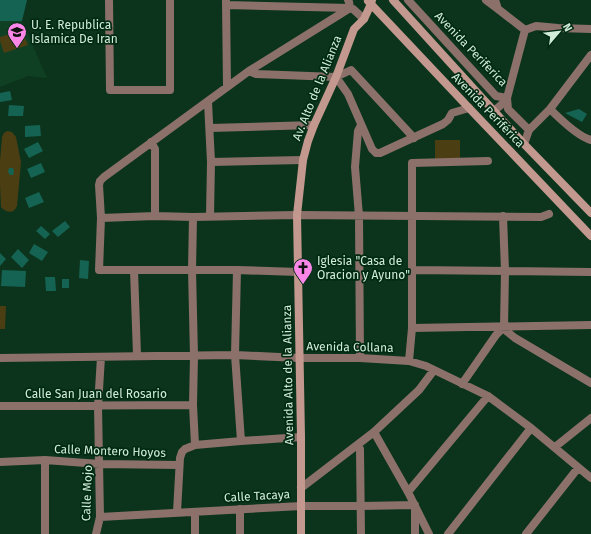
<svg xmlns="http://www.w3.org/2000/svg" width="591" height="534" font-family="'Fira Sans',sans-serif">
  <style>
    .built { fill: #0f4024 }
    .green { fill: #4a3e12 }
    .building { fill: #156352 }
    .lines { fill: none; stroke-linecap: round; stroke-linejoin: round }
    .street { stroke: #8c716b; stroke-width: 8 }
    .secondary { stroke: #c3988e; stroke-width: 8 }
    .labels { text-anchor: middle; stroke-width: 3.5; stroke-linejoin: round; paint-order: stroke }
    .poi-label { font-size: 12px; fill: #d1ecd8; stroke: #012a13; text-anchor: start }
    .street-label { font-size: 12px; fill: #d1ecd8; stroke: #012a13 }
  </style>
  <rect width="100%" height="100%" fill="#0c341c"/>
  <!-- built -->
  <path class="built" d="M0,21H22L47,78L28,76L0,87Z"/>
  <!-- green -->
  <path class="green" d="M22,30L28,45L4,53L0,41V37Z
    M7,131L12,132L16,137L21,162L17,206C14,214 6,213 1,207L0,185V161L2,137L4,133Z
    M435,140H460V159H435Z
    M0,306H6L5,329H0Z"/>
  <!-- building -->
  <path class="building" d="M0,0H27L22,21H0Z
    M10,91L12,100L0,102V93Z
    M9,105L24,106L23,116H8Z
    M579,109L587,114L582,122L565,113Z
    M40,125L41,136L25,137V126Z
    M38,142L43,151L29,158L24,149Z
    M41,163L45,172L31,178L27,169Z
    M9,168H13L14,171L13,175H10L8,172Z
    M39,192L44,202L29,208L25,198Z
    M65,221L70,227L58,237L52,231Z
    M41,226L50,234L45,239L36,231Z
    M34,244L48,252L42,261L29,253Z
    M18,249L29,260L22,268L11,257Z
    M0,253L6,259L0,266Z
    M80,260L89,261L88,279L79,278Z
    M2,270L26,271L25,287L1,286Z
    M45,277H55L56,291H46Z
    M62,279H69V288H62Z"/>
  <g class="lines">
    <!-- street -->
    <path class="street" d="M109,0L110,90H170V0
      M408,0L496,96L507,98L501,105L494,111
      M486,0L498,9
      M495,0L498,9L525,30
      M226,1L227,87
      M226,5L350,8L349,2L348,0
      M525,30L536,26L558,28L591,29
      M249,71L256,74L336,77L351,70L414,138
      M336,77L348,94L372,149L376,153H380L443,124L448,120L452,113L469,108
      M208,102L211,162L210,216
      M550,109C559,118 579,137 591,140
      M210,128L314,125
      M529,130L550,109L591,55
      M151,142L155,149V216
      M524,144L529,130L508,109L507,98L525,30
      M211,162L303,160
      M503,216L505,271L504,327L505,330L515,338L591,383
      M193,217L192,270L194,356L193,405L195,445
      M101,218L155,216L193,217L297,215L541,217L549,214
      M134,270L137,355
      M237,270L235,355L241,441
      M412,270L591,272
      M298,272L237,270H99L101,218L99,185L100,181L104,177L249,71L350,8L353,9L364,19
      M412,328L591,325
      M0,358L235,355L300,358H360L409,361L426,366L488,396L531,428L591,478
      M360,358L359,216L355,167L358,131L361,125
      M409,361L412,328V163L488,161
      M462,384L496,335L504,327
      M0,406L193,405
      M374,432L408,492L429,534
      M358,445L360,449L361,534
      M555,447L591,418
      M45,460V534
      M0,462L45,460L100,464L179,465
      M301,488L374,432L419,390L434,370
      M408,492L488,396
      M240,509V534
      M177,512L180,458L182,452L185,449L195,445L241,441L301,437
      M100,517L301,506H361L415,505V534
      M96,534L100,517L98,406L101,357
      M195,534V512
      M448,534L531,428
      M526,534L578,468"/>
    <!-- secondary -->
    <path class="secondary" d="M393,0L524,144L591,213
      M368,1L469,108L591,236
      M301,534V437L297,215L303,160L308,141L314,125L336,77L354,29L364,19L371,4L372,0"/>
  </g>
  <!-- icons -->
  <defs>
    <g id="school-pin" transform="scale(1)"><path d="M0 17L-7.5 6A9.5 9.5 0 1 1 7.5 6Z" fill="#fa87e7" stroke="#012a13"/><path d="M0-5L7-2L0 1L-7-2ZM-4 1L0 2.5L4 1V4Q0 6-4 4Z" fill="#111"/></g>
    <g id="church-pin" transform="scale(1)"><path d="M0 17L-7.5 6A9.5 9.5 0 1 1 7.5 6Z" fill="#fa87e7" stroke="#012a13"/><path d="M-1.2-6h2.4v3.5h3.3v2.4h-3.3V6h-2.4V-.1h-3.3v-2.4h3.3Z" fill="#111"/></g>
  </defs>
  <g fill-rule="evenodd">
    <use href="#school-pin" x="17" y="32"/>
    <use href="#church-pin" x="303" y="268"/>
  </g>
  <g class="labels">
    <!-- poi labels -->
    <g class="poi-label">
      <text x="31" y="29">U. E. Republica<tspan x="31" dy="14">Islamica De Iran</tspan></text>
      <text x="317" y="265">Iglesia "Casa de<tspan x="317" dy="14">Oracion y Ayuno"</tspan></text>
    </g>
    <!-- street labels -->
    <g class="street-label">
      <text transform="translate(471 49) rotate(46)" y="4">Avenida Periferica</text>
      <text transform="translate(317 88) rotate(-68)" y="4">Av. Alto de la Alianza</text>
      <text transform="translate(488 110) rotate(46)" y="4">Avenida Periférica</text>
      <text transform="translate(350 347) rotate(1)" y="4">Avenida Collana</text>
      <text transform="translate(288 375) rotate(-91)" y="4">Avenida Alto de la Alianza</text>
      <text x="96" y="398">Calle San Juan del Rosario</text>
      <text transform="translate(110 451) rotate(2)" y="4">Calle Montero Hoyos</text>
      <text transform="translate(87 493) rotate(-88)" y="4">Calle Mojo</text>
      <text transform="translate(257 496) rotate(-3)" y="4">Calle Tacaya</text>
    </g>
  </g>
  <!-- north arrow -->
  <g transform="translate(559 32) rotate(62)" stroke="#012a13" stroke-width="3" paint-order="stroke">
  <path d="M0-3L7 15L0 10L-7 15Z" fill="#d1ecd8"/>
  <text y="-6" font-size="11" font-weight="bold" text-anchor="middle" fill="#d1ecd8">N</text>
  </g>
</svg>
